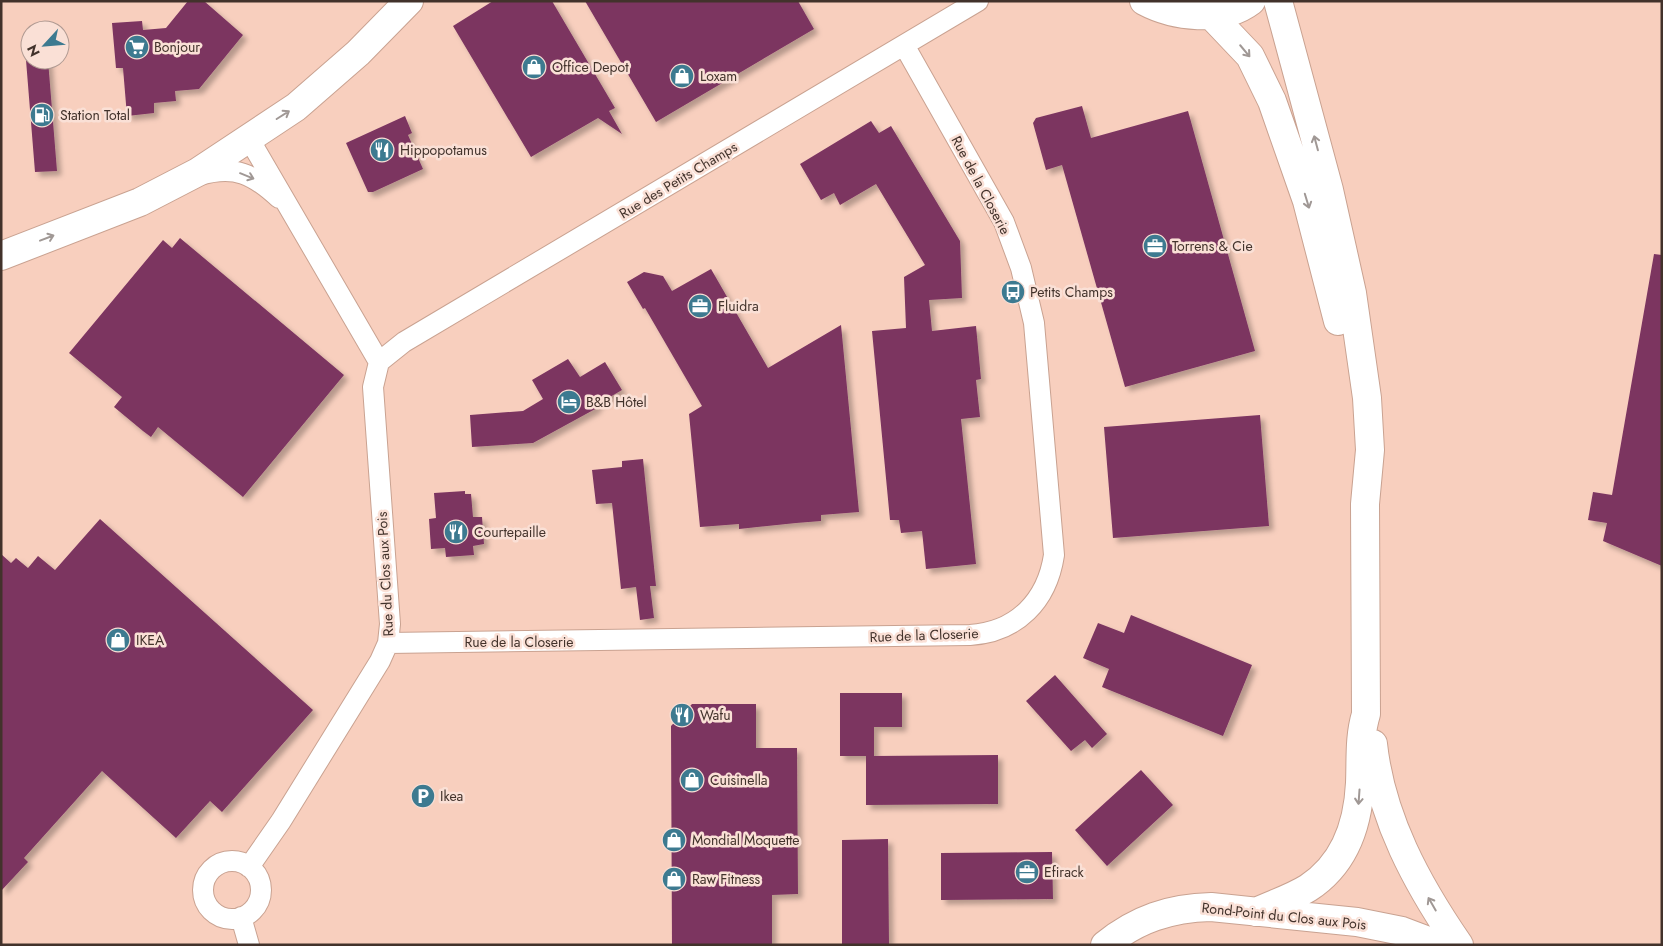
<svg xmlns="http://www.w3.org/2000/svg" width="1663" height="946" font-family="Jost,sans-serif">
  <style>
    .building { fill: #7c3461; filter: url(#shadow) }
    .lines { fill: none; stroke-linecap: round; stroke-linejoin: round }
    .street-casing { stroke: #c9a291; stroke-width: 22 }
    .secondary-casing { stroke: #c9a291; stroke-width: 30 }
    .street { stroke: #fff; stroke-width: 20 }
    .secondary { stroke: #fff; stroke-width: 28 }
    .oneway { stroke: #a09895 }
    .labels { text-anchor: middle; stroke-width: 5; stroke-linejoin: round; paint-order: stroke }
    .poi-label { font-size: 14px; fill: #42322b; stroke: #fae0d6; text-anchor: start }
    .street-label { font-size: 14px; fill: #42322b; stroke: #fae0d6 }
  </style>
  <defs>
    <filter id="shadow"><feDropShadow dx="4.5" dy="4.5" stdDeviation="2.5" flood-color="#0004"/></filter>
  </defs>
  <rect width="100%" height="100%" fill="#f8cfbe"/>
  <!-- building -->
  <path class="building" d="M188,1H204L243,35L199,89L175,91L176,101L154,103V113L127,116L123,68H116L112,23L142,21L143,30L166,28Z
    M493,1H552L615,108L609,111L622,134L598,118L531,157L453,26Z
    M585,1H798L814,29L656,122Z
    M26,60H48L57,171L35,172Z
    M1082,106L1091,138L1188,111L1255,351L1125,387L1062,165L1046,170L1033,123L1036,118Z
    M405,116L412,133L408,135L423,169L373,192H368L346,143Z
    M871,121L879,133L891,126L960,241L962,298L929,300L932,331L976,326L981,379L976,380L980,417L961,419L976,564L926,569L922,531L901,533L899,520H890L872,331L906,328L904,277L925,265L876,184L840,205L834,193L821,200L800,164Z
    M180,238L344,375L243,497L158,427L151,437L143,431L114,407L122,397L69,353L163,240L172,248Z
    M1654,254L1662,255V566L1603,541L1607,523L1588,520L1593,492L1612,495Z
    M711,269L768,368L841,325L859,512L821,515V521L796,523L739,529V524L700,527L689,414L702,406L645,308L643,309L627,282L644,272L663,276L672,291Z
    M568,359L580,377L605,362L622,390L596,405L597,408L533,443L472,447L470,415L523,411L543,399L532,380Z
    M1260,415L1269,526L1113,538L1104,427Z
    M643,459L656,586H650L654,618L640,620L636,587L621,589L612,503L596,504L592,470L622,467V461Z
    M465,491V494H471L473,517H482L484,544L473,546L474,555L446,557L445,548L431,549L429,519L436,518L434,493Z
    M100,519L313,710L222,812L210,801L176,838L102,771L24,858L28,862L1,891V554L11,563L16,558L28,568L38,556L55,570Z
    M1131,615L1252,665L1223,736L1102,687L1109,669L1083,658L1098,623L1124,633Z
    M1055,675L1107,734L1092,748L1085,740L1071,751L1026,701Z
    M840,693H902V727H874V756L998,755V804L866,805V756H840Z
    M692,704H756V748H797L798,894L772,895V945H672L671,726Z
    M1141,770L1173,805L1107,866L1075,830Z
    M888,839L889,945H842V840Z
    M1052,852L1053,899L941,900V853Z"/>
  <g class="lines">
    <!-- street casing -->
    <g class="street-casing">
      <path id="street" d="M248,137L379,362
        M200,175C235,165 253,174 279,198
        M388,643L970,635C1017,632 1047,601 1054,555L1034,323L1021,268L1004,222L904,45
        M203 890a29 29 0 1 1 58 0a29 29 0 1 1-58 0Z
        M249,867L281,821L380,661L388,643L390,624L373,387L379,362L404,342L978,1
        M241,917L249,945"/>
    </g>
    <!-- secondary casing -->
    <g class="secondary-casing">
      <path id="secondary" d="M1144,1C1174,17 1222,23 1251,1
        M1212,16L1250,56L1272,101L1307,201L1338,321
        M1,256L140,202L198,172L296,107L358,53L409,1
        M1373,744C1381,818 1417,884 1459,945
        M1256,912C1273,904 1292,898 1308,888C1345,864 1358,825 1360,783C1361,760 1359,737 1366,714L1365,504L1370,450L1367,398L1352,293L1329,190L1278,1
        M1105,945C1137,919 1170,908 1211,907L1357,922L1402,931L1439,945"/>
    </g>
    <!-- street -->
    <use href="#street" class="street"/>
    <!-- secondary -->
    <use href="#secondary" class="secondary"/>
  </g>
  <!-- one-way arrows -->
  <defs><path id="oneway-shaft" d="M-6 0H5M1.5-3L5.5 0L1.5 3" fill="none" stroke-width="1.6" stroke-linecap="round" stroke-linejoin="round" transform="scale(1.25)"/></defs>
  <g class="oneway">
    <use href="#oneway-shaft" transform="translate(1245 51) rotate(50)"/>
    <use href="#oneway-shaft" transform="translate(283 115) rotate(-32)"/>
    <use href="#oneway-shaft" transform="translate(1316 143) rotate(-105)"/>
    <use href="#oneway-shaft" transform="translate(247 176) rotate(22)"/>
    <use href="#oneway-shaft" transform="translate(1307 201) rotate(73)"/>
    <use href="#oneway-shaft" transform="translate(47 238) rotate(-21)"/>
    <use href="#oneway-shaft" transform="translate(1359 797) rotate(94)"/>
    <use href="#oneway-shaft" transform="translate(1432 904) rotate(-120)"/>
  </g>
  <!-- icons -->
  <defs>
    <g id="supermarket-disc" transform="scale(1.25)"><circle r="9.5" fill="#3d7a90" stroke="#fae0d6"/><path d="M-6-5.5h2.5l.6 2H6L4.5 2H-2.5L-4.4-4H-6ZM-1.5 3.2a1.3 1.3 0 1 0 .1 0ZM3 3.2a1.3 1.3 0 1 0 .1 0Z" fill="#fff"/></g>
    <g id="shop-disc" transform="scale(1.25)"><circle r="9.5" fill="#3d7a90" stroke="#fae0d6"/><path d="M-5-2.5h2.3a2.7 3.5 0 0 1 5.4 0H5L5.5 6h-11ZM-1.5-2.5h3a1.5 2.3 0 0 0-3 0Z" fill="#fff"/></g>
    <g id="fuel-disc" transform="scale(1.25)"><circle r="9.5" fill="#3d7a90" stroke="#fae0d6"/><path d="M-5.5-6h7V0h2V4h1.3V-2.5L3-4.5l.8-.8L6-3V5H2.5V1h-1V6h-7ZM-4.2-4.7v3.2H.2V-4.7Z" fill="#fff"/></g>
    <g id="restaurant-disc" transform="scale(1.25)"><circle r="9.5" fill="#3d7a90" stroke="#fae0d6"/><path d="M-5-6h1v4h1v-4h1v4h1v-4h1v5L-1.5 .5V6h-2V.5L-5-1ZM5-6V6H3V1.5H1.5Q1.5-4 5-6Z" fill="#fff"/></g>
    <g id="office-disc" transform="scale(1.25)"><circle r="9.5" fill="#3d7a90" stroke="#fae0d6"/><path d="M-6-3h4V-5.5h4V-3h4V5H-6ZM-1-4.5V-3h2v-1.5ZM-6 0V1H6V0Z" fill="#fff"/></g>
    <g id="bus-disc" transform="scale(1.25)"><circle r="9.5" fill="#3d7a90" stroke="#fae0d6"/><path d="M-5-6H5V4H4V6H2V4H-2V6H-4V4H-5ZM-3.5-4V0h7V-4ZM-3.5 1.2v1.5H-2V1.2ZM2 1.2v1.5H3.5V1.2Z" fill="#fff"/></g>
    <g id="hotel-disc" transform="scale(1.25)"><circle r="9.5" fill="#3d7a90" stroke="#fae0d6"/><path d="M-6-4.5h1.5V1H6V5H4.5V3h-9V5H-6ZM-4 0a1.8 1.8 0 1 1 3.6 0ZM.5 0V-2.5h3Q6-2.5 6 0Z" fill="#fff"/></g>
    <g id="parking-disc" transform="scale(1.25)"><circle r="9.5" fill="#3d7a90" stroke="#fae0d6"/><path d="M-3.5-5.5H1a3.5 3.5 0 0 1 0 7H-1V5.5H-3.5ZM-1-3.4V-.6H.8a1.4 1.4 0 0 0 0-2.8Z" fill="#fff"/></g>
  </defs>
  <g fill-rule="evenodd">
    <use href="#supermarket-disc" x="137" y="47"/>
    <use href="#shop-disc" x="534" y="67"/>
    <use href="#shop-disc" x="682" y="76"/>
    <use href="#fuel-disc" x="42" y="115"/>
    <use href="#restaurant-disc" x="382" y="150"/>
    <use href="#office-disc" x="1155" y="246"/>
    <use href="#bus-disc" x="1013" y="292"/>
    <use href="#office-disc" x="700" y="306"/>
    <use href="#hotel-disc" x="569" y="402"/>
    <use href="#restaurant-disc" x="456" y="532"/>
    <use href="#shop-disc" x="118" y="640"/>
    <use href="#restaurant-disc" x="682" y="715"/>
    <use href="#shop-disc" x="692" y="780"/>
    <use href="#parking-disc" x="423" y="796"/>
    <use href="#shop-disc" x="674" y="840"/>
    <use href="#office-disc" x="1027" y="872"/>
    <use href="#shop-disc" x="674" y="879"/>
  </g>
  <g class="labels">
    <!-- poi labels -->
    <g class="poi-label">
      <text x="154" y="52">Bonjour</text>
      <text x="552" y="72">Office Depot</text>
      <text x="700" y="81">Loxam</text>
      <text x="60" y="120">Station Total</text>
      <text x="400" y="155">Hippopotamus</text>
      <text x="1172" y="251">Torrens &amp; Cie</text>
      <text x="1030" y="297">Petits Champs</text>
      <text x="718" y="311">Fluidra</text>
      <text x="586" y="407">B&amp;B Hôtel</text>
      <text x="474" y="537">Courtepaille</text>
      <text x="136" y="645">IKEA</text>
      <text x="700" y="720">Wafu</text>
      <text x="710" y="785">Cuisinella</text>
      <text x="440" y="801">Ikea</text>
      <text x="692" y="845">Mondial Moquette</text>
      <text x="1044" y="877">Efirack</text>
      <text x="692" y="884">Raw Fitness</text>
    </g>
    <!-- street labels -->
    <g class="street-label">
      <text transform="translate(678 180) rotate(-31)" y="5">Rue des Petits Champs</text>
      <text transform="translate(981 185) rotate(62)" y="5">Rue de la Closerie</text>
      <text transform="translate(385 574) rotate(-93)" y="5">Rue du Clos aux Pois</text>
      <text transform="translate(924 635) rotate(-2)" y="5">Rue de la Closerie</text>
      <text x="519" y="647">Rue de la Closerie</text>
      <text transform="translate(1284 916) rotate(6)" y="5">Rond-Point du Clos aux Pois</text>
    </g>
  </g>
  <!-- border -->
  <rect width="1663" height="946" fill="none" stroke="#42322b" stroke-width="5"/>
  <!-- north arrow -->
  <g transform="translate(45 45) rotate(244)"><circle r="24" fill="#fae0d6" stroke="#b09a92"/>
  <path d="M0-4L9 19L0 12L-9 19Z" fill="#3d7a90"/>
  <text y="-8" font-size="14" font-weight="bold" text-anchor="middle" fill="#42322b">N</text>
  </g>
</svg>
